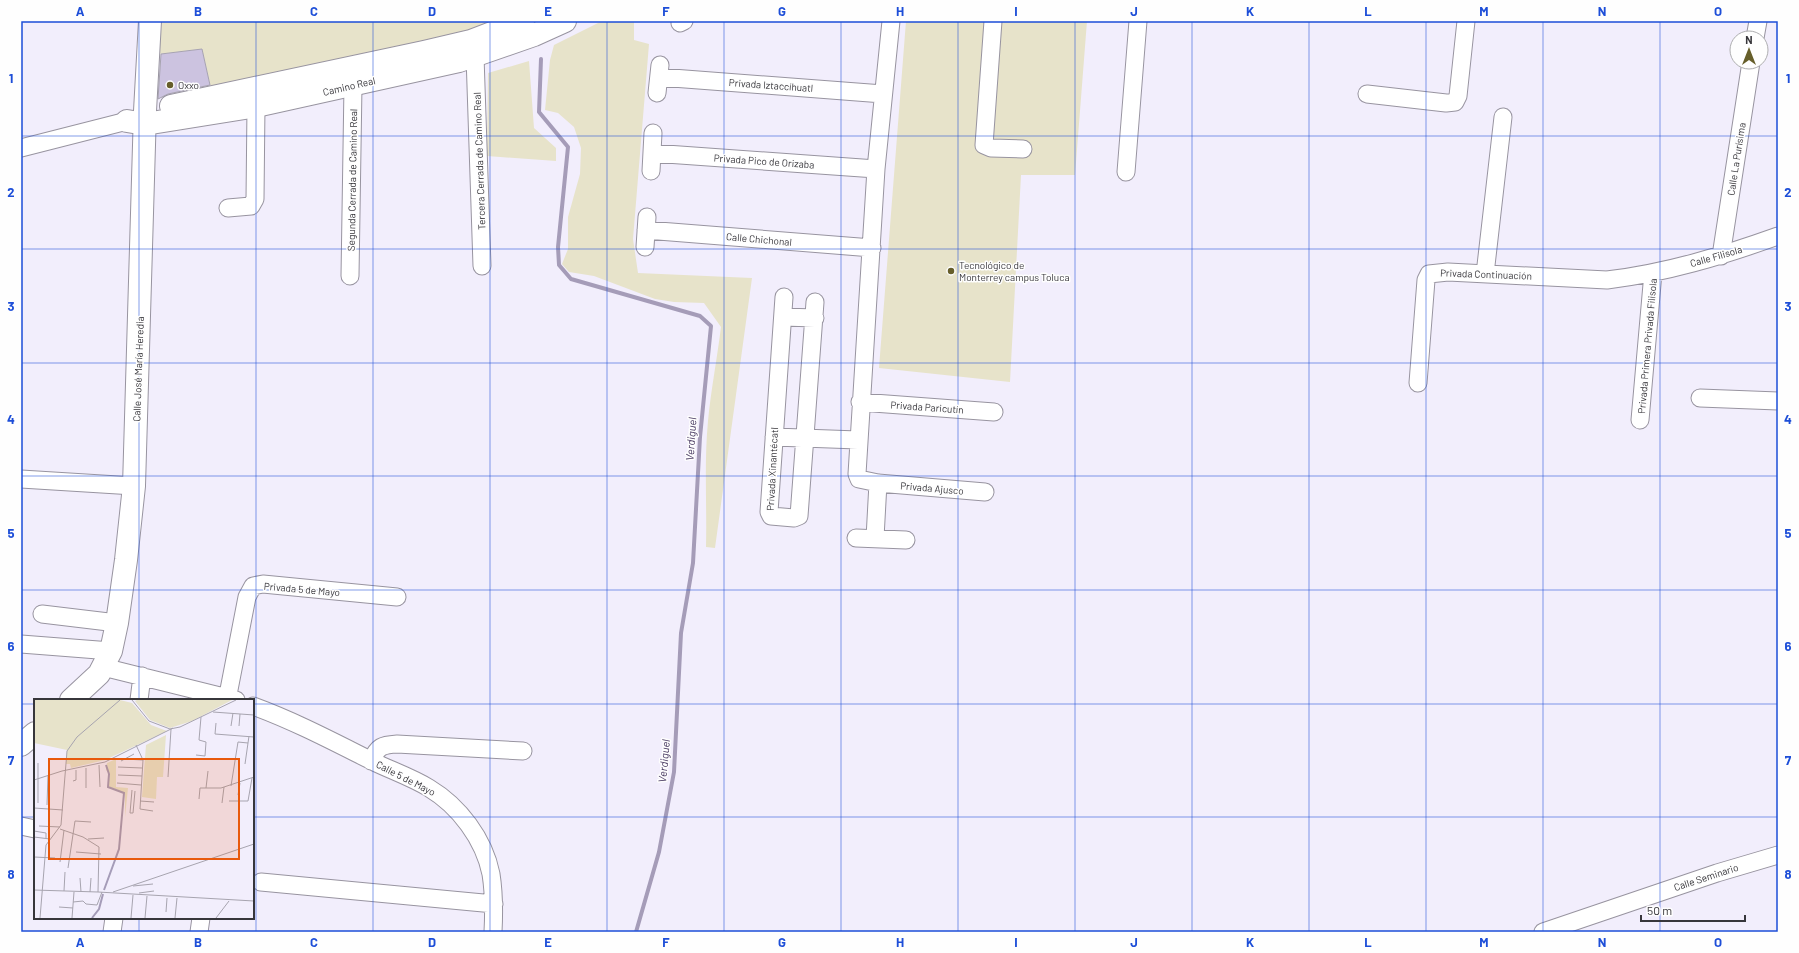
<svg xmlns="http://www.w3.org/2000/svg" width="1799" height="953" font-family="Barlow,sans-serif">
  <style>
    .green { fill: #e7e3ca }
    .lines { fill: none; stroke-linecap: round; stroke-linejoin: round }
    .stream { stroke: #a59cb8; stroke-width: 4 }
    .building { fill: #ccc3e0; stroke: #a7a3b0 }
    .minor-casing { stroke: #9894a0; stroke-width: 19 }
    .major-casing { stroke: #9894a0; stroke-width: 24 }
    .minor { stroke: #fff; stroke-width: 17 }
    .major { stroke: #fff; stroke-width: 22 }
    .grid { fill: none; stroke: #1d4ed8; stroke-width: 1; stroke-opacity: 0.55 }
    .poi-dot { fill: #665e2a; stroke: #fefefe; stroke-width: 1.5 }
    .labels { text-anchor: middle; stroke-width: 3; stroke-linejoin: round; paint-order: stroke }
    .poi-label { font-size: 10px; fill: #37363b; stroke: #fefefe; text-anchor: start }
    .street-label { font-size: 10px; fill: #37363b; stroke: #fefefe }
    .water-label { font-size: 11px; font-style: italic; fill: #42335c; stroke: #fefefe }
    .inset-river { fill: none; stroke: #a59cb8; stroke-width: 2 }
    .inset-road { fill: none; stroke: #a7a4af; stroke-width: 1 }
    .view { fill: #e8590c; fill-opacity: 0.15; stroke: #e8590c; stroke-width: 2 }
    .inset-edge { fill: none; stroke: #37363b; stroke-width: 2 }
    .neatline { fill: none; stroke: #1d4ed8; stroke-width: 1.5 }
    .grid-label { font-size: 13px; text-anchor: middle; font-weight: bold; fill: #1d4ed8 }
  </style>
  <rect width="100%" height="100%" fill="#f2eefc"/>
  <!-- green -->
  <path class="green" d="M162,21H501L451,38L211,88L202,49L159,54Z
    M602,21H634V40L649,44L633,239L638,273L752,278L715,548L706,547C707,505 704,463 708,421C711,390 717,359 721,327L704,303L674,302L655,299L594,276L569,272L562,264L568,249V217L580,174L581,148L574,127L558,113L545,110L550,60L554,45Z
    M906,21H1087L1075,175H1021L1010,382L879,368Z
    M529,61L534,128L556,148V161L487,156L488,73Z"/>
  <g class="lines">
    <!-- stream -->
    <path class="stream" d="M541,59L539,112L568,147L558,247L559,265L571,279L700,316L711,326L700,437L693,563L681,633L674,772L659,852L636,932"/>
  </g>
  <!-- building -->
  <path class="building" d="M202,49L210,85L168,94L158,99L161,54Z"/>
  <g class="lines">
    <!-- minor casing -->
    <g class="minor-casing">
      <path id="minor" d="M891,21L876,169L857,474L859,479L878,483L985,492
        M993,21L984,145L991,148L1023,149
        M680,23L684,21
        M1755,38L1758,21
        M475,56L482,266
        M659,77L883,94
        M657,93L660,65
        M1367,94L1446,103L1455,102L1458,96L1466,21
        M21,148L127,121
        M652,153L876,169
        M651,171L653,133
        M1126,172L1138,21
        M228,208L251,206L255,199L256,106
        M646,230L872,248
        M645,247L647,217
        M1721,256L1751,62
        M1485,274L1503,117
        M350,276L353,85
        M784,297L769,512L771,516L794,518L799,516L815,302
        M783,317L815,318
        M1418,383L1426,280L1429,274L1448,272L1607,280C1666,273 1722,256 1778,236
        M1700,398L1778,401
        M860,402L994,412
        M1640,420L1653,273
        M774,437L858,440
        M21,479L134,486
        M856,538L906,540
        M875,538L878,483
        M42,614L117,623
        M21,644L111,651
        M103,667L236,700
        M139,700L142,676
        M227,700L247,597L253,586L263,584L397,597
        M253,706C294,721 332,741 372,761C390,770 411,777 429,788C459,806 484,839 491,874C494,893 494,913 493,932
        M371,761C378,746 382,745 397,744L523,751
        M21,826L35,829
        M261,882L494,904
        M112,932L114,918
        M199,932L201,918
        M1543,932L1717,873L1778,855"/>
    </g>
    <!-- major casing -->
    <g class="major-casing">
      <path id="major" d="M171,106L424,52L471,41L523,21
        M127,121L145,124L256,106L459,61L534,35L565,21
        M71,700L99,674L111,651L117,623L126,560L134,486L145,111L150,21
        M21,745L35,733"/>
    </g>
    <!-- minor -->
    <use href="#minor" class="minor"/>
    <!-- major -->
    <use href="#major" class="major"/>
  </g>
  <!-- grid -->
  <path class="grid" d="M139,21V700M256,21V932M373,21V932M490,21V932M607,21V932M724,21V932M841,21V932M958,21V932M1075,21V932M1192,21V932M1309,21V932M1426,21V932M1543,21V932M1660,21V932M21,136H1778M21,249H1778M21,363H1778M21,476H1778M21,590H1778M21,704H35M253,704H1778M21,817H35M253,817H1778M139,918V932"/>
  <!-- markers -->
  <g class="poi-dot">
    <circle cx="170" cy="85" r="4"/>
    <circle cx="951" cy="271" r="4"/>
  </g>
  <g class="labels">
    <!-- poi labels -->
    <g class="poi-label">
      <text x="178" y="89">Oxxo</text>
      <text x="959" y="269">Tecnológico de<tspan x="959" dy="12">Monterrey campus Toluca</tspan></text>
    </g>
    <!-- street labels -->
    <g class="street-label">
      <text transform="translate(771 85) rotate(4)" y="4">Privada Iztaccíhuatl</text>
      <text transform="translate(349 86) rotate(-13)" y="4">Camino Real</text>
      <text transform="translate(1736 159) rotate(-81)" y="4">Calle La Purísima</text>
      <text transform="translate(479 161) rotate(-92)" y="4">Tercera Cerrada de Camino Real</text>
      <text transform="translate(764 161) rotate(4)" y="4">Privada Pico de Orizaba</text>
      <text transform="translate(352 180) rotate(-89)" y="4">Segunda Cerrada de Camino Real</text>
      <text transform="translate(759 239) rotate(5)" y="4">Calle Chichonal</text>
      <text transform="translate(1716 256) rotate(-16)" y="4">Calle Filisola</text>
      <text transform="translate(1486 274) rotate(2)" y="4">Privada Continuación</text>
      <text transform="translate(1647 346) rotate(-85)" y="4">Privada Primera Privada Filisola</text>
      <text transform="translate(138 369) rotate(-88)" y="4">Calle José María Heredia</text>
      <text transform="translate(927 407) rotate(4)" y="4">Privada Paricutín</text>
      <text transform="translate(772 469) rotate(-87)" y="4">Privada Xinantécatl</text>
      <text transform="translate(932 488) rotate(5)" y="4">Privada Ajusco</text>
      <text transform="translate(302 589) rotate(5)" y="4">Privada 5 de Mayo</text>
      <text transform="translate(406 778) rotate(27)" y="4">Calle 5 de Mayo</text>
      <text transform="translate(1706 877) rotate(-18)" y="4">Calle Seminario</text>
    </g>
    <!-- water labels -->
    <g class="water-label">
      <text transform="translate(691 439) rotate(-86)" y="4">Verdiguel</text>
      <text transform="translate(664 761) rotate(-85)" y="4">Verdiguel</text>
    </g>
  </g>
  <!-- overview -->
  <g transform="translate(34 699)">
    <rect width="220" height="220" fill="#f2eefc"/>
    <path d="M0,1H86L98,4L117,26L133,32L71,61L37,69L36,65H32L33,51L0,44ZM103,1H198L158,22L136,29L116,21L101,2ZM132,36L129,78H123L122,100L108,98L112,46ZM82,60V88L94,89L91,118V94L74,87L76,75L72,71L73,64Z" fill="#e7e3ca"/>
    <path class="inset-river" d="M70,191L85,150L90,94L74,88L75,75L72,66M58,219L65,210L69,195"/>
    <path class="inset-road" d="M98,1L115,22L136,30L146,28L202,1M179,13L220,16M182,24L181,35L220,38M197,27L199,14M205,27L206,15M102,46L109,61L106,110L119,112M162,56L171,57L172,43L165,41L167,18M90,60L109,61M87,62L100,55M211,65L215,37M65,66L66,88M84,68L108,69M28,72L71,63L139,29M84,76L108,77M134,78L137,30M0,81L28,72M39,82L42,81V71M83,84L107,86M197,87L204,43L214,44M52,89V69M172,89L174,72M98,91L96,114H99L101,92M204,96L206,84M165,100L166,89H187L220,78M106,102L120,103M195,102H214L218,79M4,104V64M188,104L190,88M13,106L14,76M0,109L29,111M5,127L26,128M0,132L12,134V139M0,138L16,140M54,140L70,139M42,153L67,155M0,158L21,159M26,163L30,131M34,169L41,122L57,123M46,179L47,193M99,187L119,185M0,191L64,193L65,148L49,138L26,130M30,192L31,173M56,193L57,179M64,193L220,202M79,193L220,145M105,194L120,192M39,203L49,202L52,205L63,206L68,193M25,208L39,209M132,213L133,199M6,219L12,146L27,126L33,52L43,38L86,1M38,219L40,193M97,219L99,196M111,219L113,197M141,219L143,199M182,219L195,202"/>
    <path class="view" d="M15,60H205V160H15Z"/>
    <rect width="220" height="220" class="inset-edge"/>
  </g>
  <!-- border -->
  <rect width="1799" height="953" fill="none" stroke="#fefefe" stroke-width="44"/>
  <!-- north arrow -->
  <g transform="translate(1749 50)"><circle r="19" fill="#fefefe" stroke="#aeaeb0"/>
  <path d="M0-3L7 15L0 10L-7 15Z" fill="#665e2a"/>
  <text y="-6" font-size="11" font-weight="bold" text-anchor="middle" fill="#37363b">N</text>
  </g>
  <!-- scale -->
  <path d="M1641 915v6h104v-6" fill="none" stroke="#37363b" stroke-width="2"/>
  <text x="1647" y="915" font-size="12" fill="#37363b" stroke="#fefefe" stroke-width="3" paint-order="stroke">50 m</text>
  <rect x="22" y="22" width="1755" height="909" class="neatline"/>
  <g class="grid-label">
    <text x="80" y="16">A</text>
    <text x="198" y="16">B</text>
    <text x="314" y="16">C</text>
    <text x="432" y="16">D</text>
    <text x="548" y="16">E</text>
    <text x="666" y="16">F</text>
    <text x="782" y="16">G</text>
    <text x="900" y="16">H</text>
    <text x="1016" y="16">I</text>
    <text x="1134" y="16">J</text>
    <text x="1250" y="16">K</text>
    <text x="1368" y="16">L</text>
    <text x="1484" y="16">M</text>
    <text x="1602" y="16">N</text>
    <text x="1718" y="16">O</text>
    <text x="11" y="83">1</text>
    <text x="1788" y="83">1</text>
    <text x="11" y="197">2</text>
    <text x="1788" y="197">2</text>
    <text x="11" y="311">3</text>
    <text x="1788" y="311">3</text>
    <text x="11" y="424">4</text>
    <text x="1788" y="424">4</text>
    <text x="11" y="538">5</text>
    <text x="1788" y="538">5</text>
    <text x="11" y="651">6</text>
    <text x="1788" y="651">6</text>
    <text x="11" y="765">7</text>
    <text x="1788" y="765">7</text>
    <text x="11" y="879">8</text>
    <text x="1788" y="879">8</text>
    <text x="80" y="947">A</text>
    <text x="198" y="947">B</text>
    <text x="314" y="947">C</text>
    <text x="432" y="947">D</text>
    <text x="548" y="947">E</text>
    <text x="666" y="947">F</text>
    <text x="782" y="947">G</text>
    <text x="900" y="947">H</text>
    <text x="1016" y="947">I</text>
    <text x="1134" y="947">J</text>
    <text x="1250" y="947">K</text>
    <text x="1368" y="947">L</text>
    <text x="1484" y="947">M</text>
    <text x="1602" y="947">N</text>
    <text x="1718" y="947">O</text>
  </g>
</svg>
